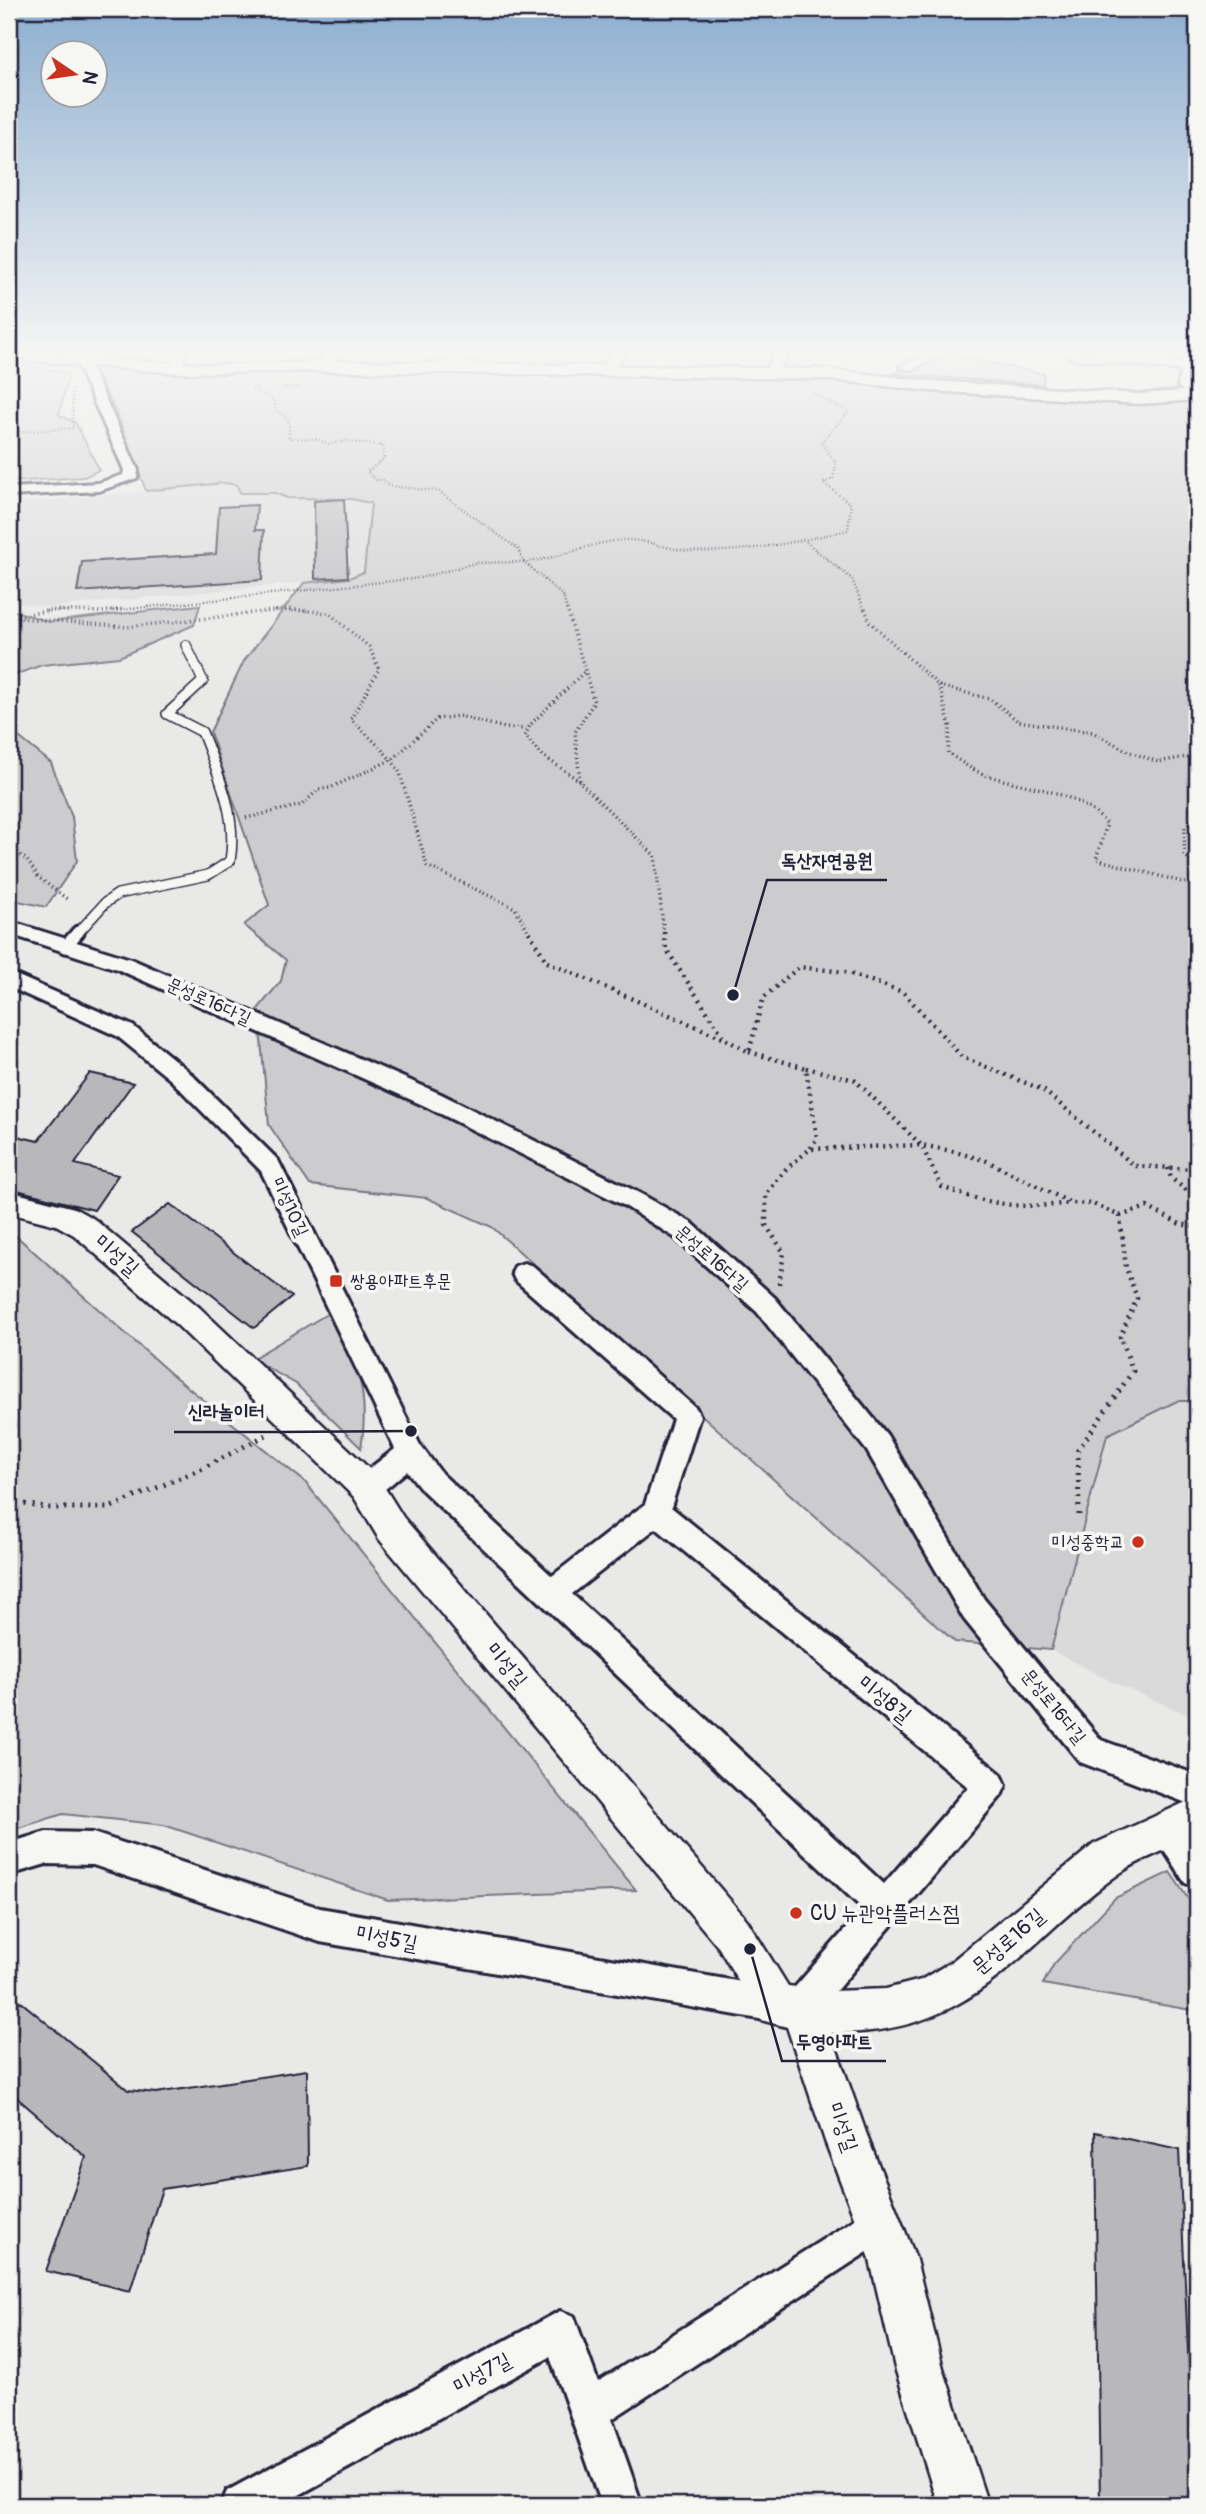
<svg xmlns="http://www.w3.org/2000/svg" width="1206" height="2514" font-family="Pangolin,'Poor Story',sans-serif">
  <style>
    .built { fill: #dadada }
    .green { fill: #ccccce; stroke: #777784; stroke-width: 2 }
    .building { fill: #b8b8bc; stroke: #22223b; stroke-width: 2 }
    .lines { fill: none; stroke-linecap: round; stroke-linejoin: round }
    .service-far1-casing { stroke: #22223b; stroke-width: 12 }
    .service-casing { stroke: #22223b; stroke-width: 17 }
    .minor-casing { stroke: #22223b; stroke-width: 6 }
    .tertiary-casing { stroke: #22223b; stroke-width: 5 }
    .path-far3 { stroke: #22223b; stroke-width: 2.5; stroke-dasharray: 1 2.5; stroke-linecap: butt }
    .path-far2 { stroke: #22223b; stroke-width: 3.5; stroke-dasharray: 1 3.5; stroke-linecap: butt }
    .path-far1 { stroke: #22223b; stroke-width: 4.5; stroke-dasharray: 2 5; stroke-linecap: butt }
    .path { stroke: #22223b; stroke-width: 5; stroke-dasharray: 2 6; stroke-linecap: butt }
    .service-far1 { stroke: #f6f6f2; stroke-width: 9 }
    .service { stroke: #f6f6f2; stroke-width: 11 }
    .minor { fill: #f6f6f2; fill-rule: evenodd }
    .tertiary { fill: #f6f6f2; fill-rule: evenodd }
    .poi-dot { fill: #c8321e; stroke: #f6f6f2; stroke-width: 2.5 }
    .labels { text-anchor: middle; stroke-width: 7; stroke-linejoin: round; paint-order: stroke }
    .street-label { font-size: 18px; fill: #22223b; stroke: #f6f6f2 }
    .poi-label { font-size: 18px; fill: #22223b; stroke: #f6f6f2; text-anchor: start }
    .near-street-label { font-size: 21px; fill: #22223b; stroke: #f6f6f2 }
    .near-poi-label { font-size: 21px; fill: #22223b; stroke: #f6f6f2; text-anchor: start }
    .leader { fill: none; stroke: #22223b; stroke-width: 2.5 }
    .callout-dot { fill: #22223b; stroke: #f6f6f2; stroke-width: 2.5 }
    .callout-label { font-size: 19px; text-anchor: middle; font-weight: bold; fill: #22223b; stroke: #f6f6f2; stroke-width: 7; stroke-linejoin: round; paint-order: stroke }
  </style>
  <rect width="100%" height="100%" fill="#e9e9e7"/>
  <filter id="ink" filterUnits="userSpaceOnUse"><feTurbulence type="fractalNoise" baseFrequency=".0143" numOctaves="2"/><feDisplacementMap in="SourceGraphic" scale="14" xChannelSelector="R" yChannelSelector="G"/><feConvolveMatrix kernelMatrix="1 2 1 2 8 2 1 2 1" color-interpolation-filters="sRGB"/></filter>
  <g filter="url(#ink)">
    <!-- built -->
    <path class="built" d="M224,483L237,485L240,493H275L287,498L351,499L371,502L364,572L349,578L51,607L9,602V504Z
      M1177,1401H1197V1719L1112,1682L1051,1650L1107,1435Z"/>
    <!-- green -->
    <path class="green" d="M9,362L69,373L59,415L76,423L99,470L84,477L9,482Z
      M93,368L271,373L546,371L830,379L1146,402L1197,401V1401H1177L1107,1435L1051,1650L955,1642L492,1227L427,1198L310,1185L269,1125L258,1009L281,981L286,960L244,925L269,905L210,732L244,661L304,583L349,578L364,572L371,503L351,499L287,498L275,493H240L237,485L224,483L146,491L118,416Z
      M200,605L194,625L119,657L42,665L9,677V609L49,622Z
      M9,729L51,763L72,817L77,861L46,907L9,899Z
      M9,1233L15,1235L170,1373L305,1482L636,1890L388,1900L164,1825L63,1814L9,1831Z
      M327,1314C358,1361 370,1391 361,1448L296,1384L252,1359Z
      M1170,1872L1197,1912V2011L1043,1984L1054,1964L1115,1898Z"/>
    <!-- building -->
    <path class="building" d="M947,354L1044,374L1043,385L892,374L902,370L912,372Z
      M344,499L348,577L315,579L314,501Z
      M257,505L255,530H264L262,580L77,592L82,562L216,554L219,507Z
      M90,1073L133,1083L75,1164L118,1175L94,1210L9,1188V1134L38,1141Z
      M170,1204L292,1297L254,1328L132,1232Z
      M20,2001L128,2090L156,2093L307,2070L308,2166L162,2189L130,2291L46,2271L86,2157L9,2091V2016Z
      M1095,2132L1179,2150L1195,2505H1100Z"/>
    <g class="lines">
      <!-- service-far1 casing -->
      <g class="service-far1-casing">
        <path id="service-far1" d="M77,934L105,903L118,894L208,875L230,861C238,815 218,774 202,732L167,714L203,681L186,645"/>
      </g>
      <!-- service casing -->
      <g class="service-casing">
        <path id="service" d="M65,947L78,932"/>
      </g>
      <!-- minor casing -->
      <g class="minor-casing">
        <path id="minor" d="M173,354H185L182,369L171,366Z
          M326,354H339L327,371H317L316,368Z
          M455,354H469L453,371H443V365Z
          M611,354H624L611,372H601L600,369Z
          M775,354H788L775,376H765L764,373Z
          M926,354H944L911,370L900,367Z
          M1066,354H1110L1182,363L1183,354H1195L1192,386L1197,389V399L1178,387L1181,370L1072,358Z
          M82,357L88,361L138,470L137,478L99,491L9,496L11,488L98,483L123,475L124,470L76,361Z
          M9,921L131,959L441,1094L641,1194L692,1223L775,1298L887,1435L984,1599L1101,1740L1197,1775V1807L1080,1762L964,1619L867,1451L757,1312L674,1237L625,1206L425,1106L117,969L9,934Z
          M9,972L133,1026L187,1070L278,1160L420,1445L442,1474L552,1576L645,1504L673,1419L515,1280L512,1273L515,1266L524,1263L533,1266L696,1408L700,1416L671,1507L1001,1774L1006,1785L1001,1796L813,2018L801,2023L788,2017L776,2022L320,1942L93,1865L46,1864L9,1875V1843L46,1832L93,1833L320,1908L776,1988L789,1994L863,1909L422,1490L407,1471C392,1482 376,1503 356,1495L352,1487L356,1479L395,1449L261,1171L171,1080L117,1036L9,987ZM656,1528L968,1787L884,1884L572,1594Z
          M1167,1814C1199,1827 1198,1858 1197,1887L1185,1883L1151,1830L1156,1819Z
          M879,2204L892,2210L898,2223L892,2236L612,2419L642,2505H602L550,2357L281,2505H221L227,2491L560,2311L574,2316L598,2382Z"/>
      </g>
      <!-- tertiary casing -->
      <g class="tertiary-casing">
        <path id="tertiary" d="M9,354L218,365L340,361L821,369L930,381L1139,394L1197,390V400L1139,404L930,391L821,379L340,371L177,373L14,359Z
          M9,1191L74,1208L94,1219L200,1308L378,1477L403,1517L747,1920L788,1986L833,1991L886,1989L921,1980L951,1962L1094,1844L1197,1797V1836C1173,1848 1143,1857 1120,1873C1015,1948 978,2035 831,2033L869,2141L915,2256L943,2368L988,2505H938L895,2368L869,2256L825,2141L787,2027L761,2020L719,1948L379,1539L354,1497L178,1326L74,1235L56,1225L9,1213Z"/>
      </g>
      <!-- path-far3 -->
      <path class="path-far3" d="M256,387L251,389L273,399L276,410L289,420V438L316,439L329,444L346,441L383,446L384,459L367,472L376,480H384L388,486L438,491L518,549L524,562C558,560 589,542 624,540C646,539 666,549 688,551C741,554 797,542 848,530L851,504L823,483L833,479L836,463L821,442L849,412L812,393
        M282,388L301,387
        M9,433L73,428L72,389
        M806,542L852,579L865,611
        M9,607L13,611
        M46,611H70
        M110,611L420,578L475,563L524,562L563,596L567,611
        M275,611H308"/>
      <!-- path-far2 -->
      <path class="path-far2" d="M11,609L20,618L127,627L291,609
        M291,609L329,613L369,647L379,669L351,719C365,733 392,757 400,773L427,866L515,908L530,934
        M567,609L594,702L575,732L580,782L655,856L664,934
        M865,609L870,622L939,686L990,699L1018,721L1092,732L1130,752L1158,762L1187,757L1197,763
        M9,618L50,610L101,612L124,609
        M939,686L950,726L948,753C960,761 972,770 986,775C1029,789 1075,789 1107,824L1096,859L1197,886
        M580,781L543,756L525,736L530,725L586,670
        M1197,814L1185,827L1184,855L1197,866
        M246,818L302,805L319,789L330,788L393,759L437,719L459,716L505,728L528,729
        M9,848L27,860L38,877L67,899"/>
      <!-- path-far1 -->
      <path class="path-far1" d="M529,932L547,962L725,1039
        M664,932L666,949L725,1039L749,1052L763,998L799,967L845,972L903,992L962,1057L1043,1090L1135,1166L1197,1169
        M749,1052L806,1068L817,1138L810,1149
        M806,1068L855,1080L921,1145L942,1187C985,1204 1023,1210 1069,1203
        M1168,1168L1171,1178L1197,1199
        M1120,1216L1147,1207L1180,1224L1197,1227
        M779,1284L784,1253L766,1225V1195L785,1170L810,1149L921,1145L952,1151L987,1161L1071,1203L1093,1204L1120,1216L1126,1268L1137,1298L1120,1337L1122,1343"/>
      <!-- path -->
      <path class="path" d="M9,1501L45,1508H109L201,1469L270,1433
        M1079,1515L1078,1450L1133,1371L1122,1341"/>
      <!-- service-far1 -->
      <use href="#service-far1" class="service-far1"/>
      <!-- service -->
      <use href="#service" class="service"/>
      <!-- minor -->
      <use href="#minor" class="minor"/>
      <!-- tertiary -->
      <use href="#tertiary" class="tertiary"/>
    </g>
  </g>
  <!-- sky -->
  <linearGradient id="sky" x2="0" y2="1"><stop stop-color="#8daed0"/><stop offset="0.5" stop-color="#f5f5f4"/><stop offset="1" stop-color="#f5f5f4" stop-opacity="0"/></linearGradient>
  <rect width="1206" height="706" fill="url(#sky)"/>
  <!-- markers -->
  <g class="poi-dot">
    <rect x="329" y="1274" width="14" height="14" rx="3.5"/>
    <circle cx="1138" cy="1542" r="7"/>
    <circle cx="796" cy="1913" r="7"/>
  </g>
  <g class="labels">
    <!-- street labels -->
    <g class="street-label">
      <text transform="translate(209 1001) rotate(24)" y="6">문성로16다길</text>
      <text transform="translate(290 1207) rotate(65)" y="6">미성10길</text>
      <text transform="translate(712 1258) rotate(41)" y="6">문성로16다길</text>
      <text transform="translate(1054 1706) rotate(51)" y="6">문성로16다길</text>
    </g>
    <!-- poi labels -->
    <g class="poi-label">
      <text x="350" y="1287">쌍용아파트후문</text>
      <text x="1124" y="1548" text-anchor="end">미성중학교</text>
    </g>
    <!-- near-street labels -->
    <g class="near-street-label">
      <text transform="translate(117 1255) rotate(41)" y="7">미성길</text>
      <text transform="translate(507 1665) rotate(50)" y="7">미성길</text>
      <text transform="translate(885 1699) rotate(39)" y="7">미성8길</text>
      <text transform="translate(387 1938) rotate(11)" y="7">미성5길</text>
      <text transform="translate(1008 1941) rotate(-41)" y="7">문성로16길</text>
      <text transform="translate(843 2127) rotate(70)" y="7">미성길</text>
      <text transform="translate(482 2373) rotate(-29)" y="7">미성7길</text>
    </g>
    <!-- near-poi labels -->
    <g class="near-poi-label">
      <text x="810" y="1920">CU 뉴관악플러스점</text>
    </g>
  </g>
  <!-- callouts -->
  <path class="leader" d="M733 995L767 880H887M411 1431L278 1432H174M750 1949L782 2061H886"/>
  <g class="callout-dot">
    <circle cx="733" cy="995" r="7"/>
    <circle cx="411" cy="1431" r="7"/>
    <circle cx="750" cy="1949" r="7"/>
  </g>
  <g class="callout-label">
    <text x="827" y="867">독산자연공원</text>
    <text x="226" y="1418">신라놀이터</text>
    <text x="834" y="2048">두영아파트</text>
  </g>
  <!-- margin -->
  <rect width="1206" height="2514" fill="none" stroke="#f6f6f2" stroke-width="35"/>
  <rect x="18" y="18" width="1171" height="2479" fill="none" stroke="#22223b" stroke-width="2.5" filter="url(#ink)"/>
  <!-- north arrow -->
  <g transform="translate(74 74) rotate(103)"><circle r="33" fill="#f6f6f2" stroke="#a1a1a9" stroke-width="2"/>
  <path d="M0-5L12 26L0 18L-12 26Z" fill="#c8321e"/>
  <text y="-10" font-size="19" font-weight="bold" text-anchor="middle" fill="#22223b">N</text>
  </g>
</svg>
